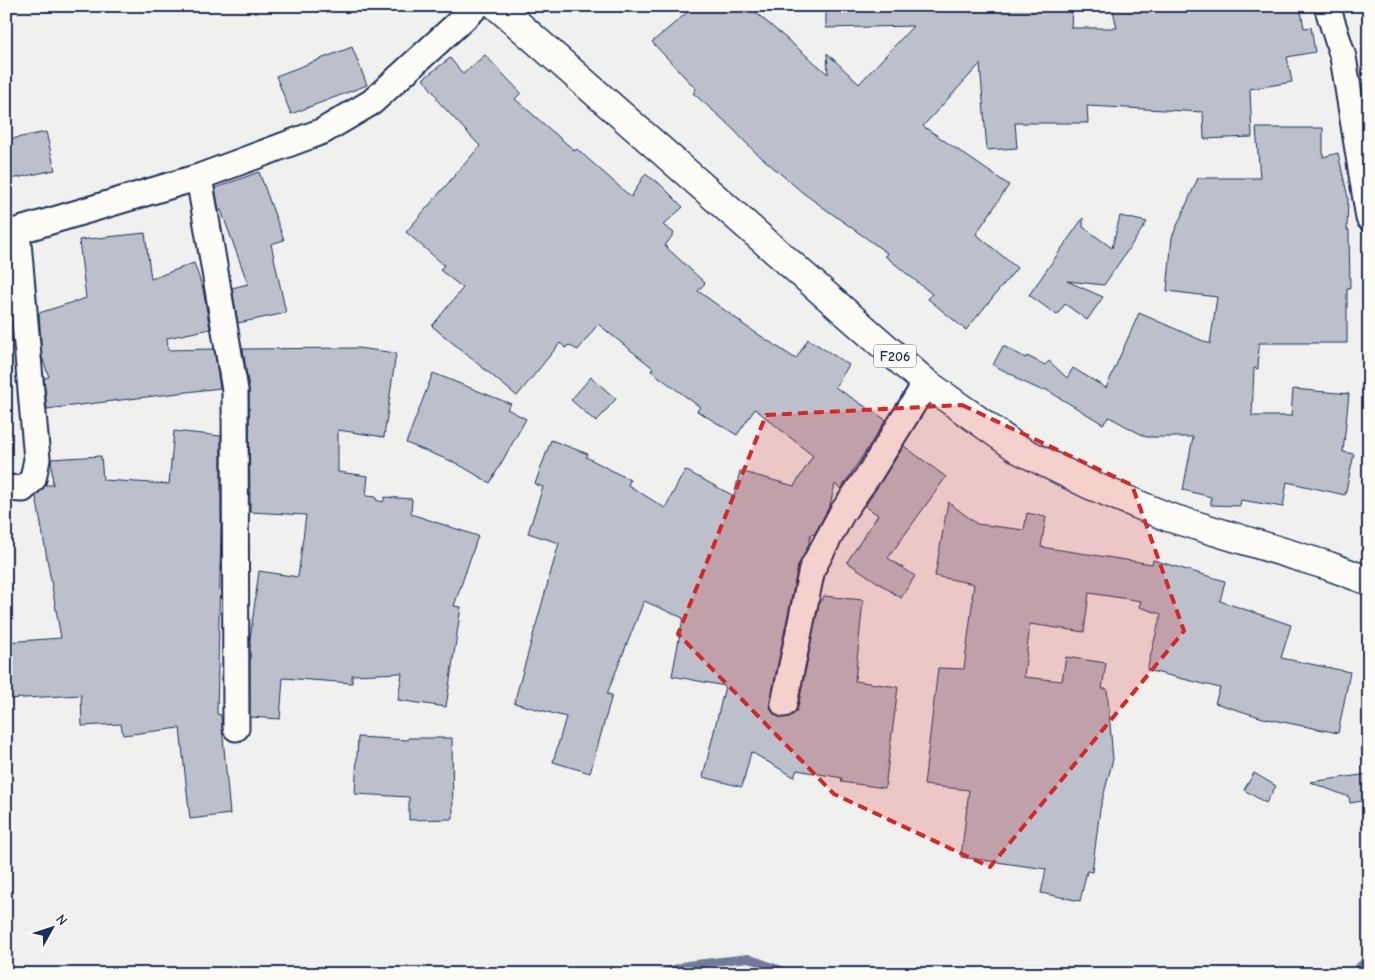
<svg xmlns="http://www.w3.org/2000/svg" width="1375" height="980" font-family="'Comic Neue',sans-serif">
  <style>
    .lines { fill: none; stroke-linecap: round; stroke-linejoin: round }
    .stream { stroke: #6f7b97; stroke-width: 8 }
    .building { fill: #bbc0ca; stroke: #1b2f5e }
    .street-casing { stroke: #1b2f5e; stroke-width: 29 }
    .primary-casing { stroke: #1b2f5e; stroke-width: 31 }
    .street { stroke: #fdfcf7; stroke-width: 25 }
    .primary { stroke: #fdfcf7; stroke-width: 28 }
    .marked { fill: #d62828; fill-opacity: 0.2; stroke: #d62828; stroke-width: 4; stroke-dasharray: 10 6; stroke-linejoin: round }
    .labels { text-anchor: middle; stroke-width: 4; stroke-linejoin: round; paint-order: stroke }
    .shield { fill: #fdfcf7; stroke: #5f6c8c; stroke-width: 1 }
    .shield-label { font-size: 14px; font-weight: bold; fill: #1b2f5e }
  </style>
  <rect width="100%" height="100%" fill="#f0f0ee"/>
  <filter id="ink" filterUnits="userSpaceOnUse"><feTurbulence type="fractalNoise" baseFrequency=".02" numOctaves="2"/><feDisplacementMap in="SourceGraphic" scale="10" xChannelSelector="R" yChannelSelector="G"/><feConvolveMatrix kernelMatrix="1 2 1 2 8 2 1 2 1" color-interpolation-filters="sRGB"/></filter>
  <g filter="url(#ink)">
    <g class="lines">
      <!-- stream -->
      <path class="stream" d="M659,974L687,965L748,958L792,974
        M1352,974L1369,957"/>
    </g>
    <!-- building -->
    <path class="building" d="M695,6H748L828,74L827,53L859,84L913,26L826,28V6H1072L1071,28H1117L1112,6H1300L1304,28L1311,27L1315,52L1287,57L1292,82L1250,89L1252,137L1204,139L1203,112L1087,106L1088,123H1015L1017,148L987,150L980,64L923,126L1009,185L976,234L1017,268L966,330L928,299L932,294L885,256L887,253L803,193L753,150L727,123L693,93L696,89L652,42Z
      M352,47L367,85L291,114L276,76Z
      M485,55L521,93L515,99L575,151L577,149L631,197L645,174L660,184L683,207L663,225L674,233L665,246L705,283L698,291L741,322V323L796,359L808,339L849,365L835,387L886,420L841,489L835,484L830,505L814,535L811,534L808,546L798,566L770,702L771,709L774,714L781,718L789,717L795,713L798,707L819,604L824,596L863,600L855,681L898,687L885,788L841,782L842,778L797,770L794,777L751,752L742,787L703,777L725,686L672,676L683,618L644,601L607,694L612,695L590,773L553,762L566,717L514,703L559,543L528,533L543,487L535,484L551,440L588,454L586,457L630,480L628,485L665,508L685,470L734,496L740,471L794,486L813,456L755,409L737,435L697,411L700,407L651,371L653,368L598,324L578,350L568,345L566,348L560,343L517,396L432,326L463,288L440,270L444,265L406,232L480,146L436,99L438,98L423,79L450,58L463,74Z
      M1256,128H1323V157L1338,153L1348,198L1347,230H1349L1350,288H1347V343H1259L1258,369L1254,368L1252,416H1291L1293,389L1349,394L1343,452L1354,454L1345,495L1287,482L1283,507L1241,500L1240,506L1211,505V497L1183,490L1193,437H1146L1109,417L1103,424L1045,389L1043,391L1017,379V377L993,365L1003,346L1026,358L1027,356L1045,365L1049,361L1067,378L1073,368L1106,388L1139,313L1210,344L1217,297L1167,291L1172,237L1198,178H1260Z
      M46,132L55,170L6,180V140Z
      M259,172L284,240L271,244L286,313L238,323L232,288L248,284L221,210L219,211L215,188Z
      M1120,216L1147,222L1104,285L1067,281L1103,297L1087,320L1065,304L1057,315L1029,295L1083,218V227L1112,248Z
      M145,233L151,279L194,263L203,289L210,329L167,338L168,350L214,349L220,388L47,409L44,378L49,377L42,357L39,313L86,298L79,240Z
      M358,348L396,353L384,437L338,430V472L368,476L366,496L376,497V500L383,502L385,497L412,499L411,514L478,536L454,606L461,607L446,707L398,700L402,673L352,675V683L283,678L280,719L250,717V639L259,571L298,577L306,515L250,512L249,390L243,349Z
      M433,373L511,404L507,409L526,419L490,483L456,463L406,443Z
      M591,377L616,399L596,422L571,400Z
      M174,431L221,436V528L217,714L221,715L230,814L190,819L180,728L123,735L121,724L82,726L81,695L6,699V642L61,638L36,496L45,485H53L51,459L101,456L103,480L169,484Z
      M904,446L946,477L888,558L915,576L901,598L847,562L878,515L865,506Z
      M948,502L977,524L1024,530L1027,513L1046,517L1041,547L1152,564L1153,560L1225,581L1220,601L1291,625L1281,658L1350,672L1338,733L1263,718L1215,703L1220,688L1147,670L1161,614L1139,607L1141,601L1089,593L1084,632L1030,624L1024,677L1062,681L1066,657L1106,663L1102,689H1107L1113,759L1100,809L1092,872L1087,871L1080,901L1041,893L1046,869L961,857L969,790L924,785L938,668L964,669L973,598H972L974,584L935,576Z
      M358,737L408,740V738H452L453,819L409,820V797L355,794Z
      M1254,773L1276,786L1266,803L1244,790Z
      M1369,774V800L1350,803L1349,797L1310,782Z"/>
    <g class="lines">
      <!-- street casing -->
      <g class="street-casing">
        <path id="street" d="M1327,6L1343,57L1369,218
          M199,177L235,390L236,728
          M6,231H17L199,177L323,131L372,102L477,6
          M6,488L23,489L33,479L37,459L17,231
          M784,704L812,569L842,513L870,473L926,383"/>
      </g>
      <!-- primary casing -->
      <g class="primary-casing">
        <path id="primary" d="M497,6L926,383L1020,450L1088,484L1168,517L1329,566L1369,581"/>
      </g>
      <!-- street -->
      <use href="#street" class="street"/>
      <!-- primary -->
      <use href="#primary" class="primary"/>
    </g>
  </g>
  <!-- marked area -->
  <path class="marked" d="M962,405L1132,485L1184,631L990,867L834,794L678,634L766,415Z"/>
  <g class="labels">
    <!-- shield labels -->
    <rect class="shield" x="874" y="344.5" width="42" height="23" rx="4"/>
    <g class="shield-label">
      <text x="895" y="361">F206</text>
    </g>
  </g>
  <!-- margin -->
  <rect width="1375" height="980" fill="none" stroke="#fdfcf7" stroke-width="25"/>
  <rect x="12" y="12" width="1350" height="955" fill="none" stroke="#1b2f5e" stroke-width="2" filter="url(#ink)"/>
  <!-- north arrow -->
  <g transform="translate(52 928) rotate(50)" stroke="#fdfcf7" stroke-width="4" paint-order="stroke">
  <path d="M0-4L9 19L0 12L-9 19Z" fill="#1b2f5e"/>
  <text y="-8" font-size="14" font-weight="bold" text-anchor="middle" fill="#1b2f5e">N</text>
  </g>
</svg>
